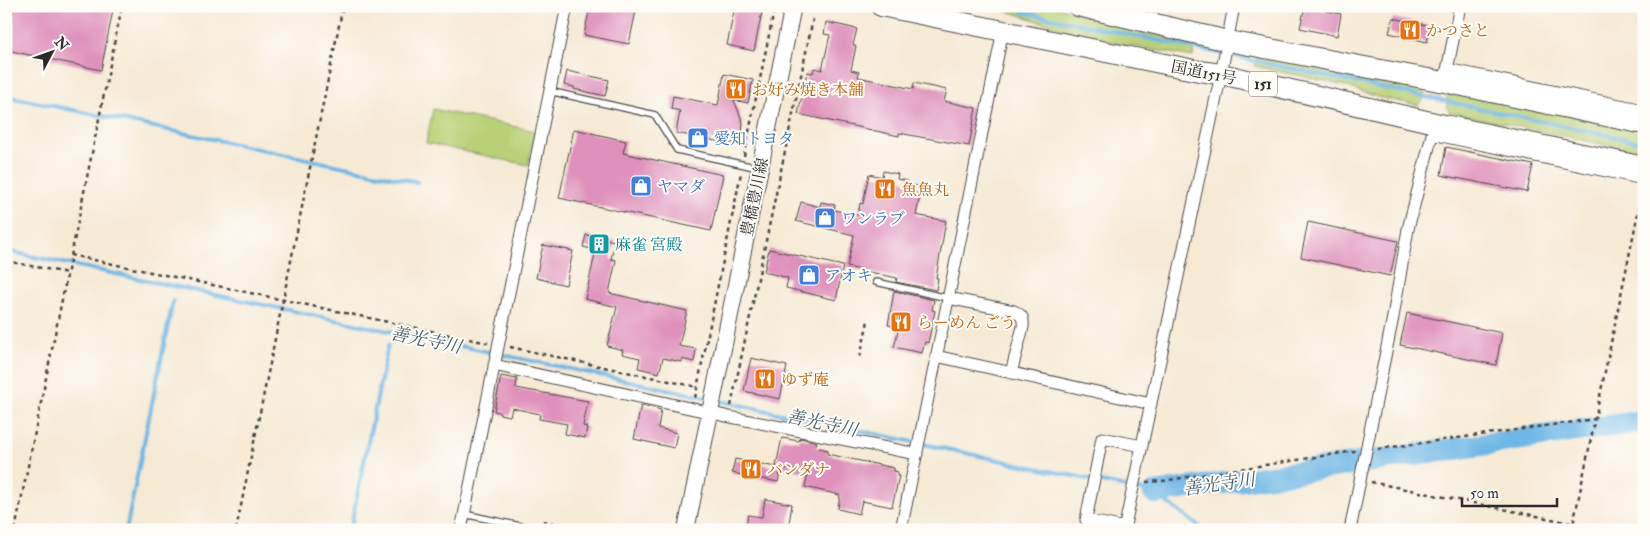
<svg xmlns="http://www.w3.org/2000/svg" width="1650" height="536" font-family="'IM FELL Double Pica','Noto Serif JP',serif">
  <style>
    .green { fill: #b9d176; stroke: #727e50 }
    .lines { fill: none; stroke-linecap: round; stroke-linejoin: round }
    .stream { stroke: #6eb7e6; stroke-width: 4 }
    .river { stroke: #6eb7e6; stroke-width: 22 }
    .building { fill: #df90bc }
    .lane-casing { stroke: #494844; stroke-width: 8 }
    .street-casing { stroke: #494844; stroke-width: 13 }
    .secondary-casing { stroke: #494844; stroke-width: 18 }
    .highway-casing { stroke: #494844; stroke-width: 22 }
    .path { stroke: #494844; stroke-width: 2.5; stroke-dasharray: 4 4; stroke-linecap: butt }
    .lane { stroke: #fff; stroke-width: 5.5 }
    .street { stroke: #fff; stroke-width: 11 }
    .secondary { stroke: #fff; stroke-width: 16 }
    .highway { stroke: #fff; stroke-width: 20 }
    .labels { text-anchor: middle; stroke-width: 4; stroke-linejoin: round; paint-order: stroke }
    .shield { fill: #fdfcf7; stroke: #6a6a68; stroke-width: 1 }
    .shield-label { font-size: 15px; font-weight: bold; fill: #2b2b2b }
    .food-label { font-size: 16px; fill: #c56008; stroke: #fdfcf7; text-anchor: start }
    .street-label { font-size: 16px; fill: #2b2b2b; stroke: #fdfcf7 }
    .shop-label { font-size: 16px; fill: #366cbe; stroke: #fdfcf7; text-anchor: start }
    .culture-label { font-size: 16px; fill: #0d838f; stroke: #fdfcf7; text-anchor: start }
    .water-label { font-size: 18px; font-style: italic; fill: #425c6c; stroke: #fdfcf7 }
  </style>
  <rect width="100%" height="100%" fill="#fdfcf7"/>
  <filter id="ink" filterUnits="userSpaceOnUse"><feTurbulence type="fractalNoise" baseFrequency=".02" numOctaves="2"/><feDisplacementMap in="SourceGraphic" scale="10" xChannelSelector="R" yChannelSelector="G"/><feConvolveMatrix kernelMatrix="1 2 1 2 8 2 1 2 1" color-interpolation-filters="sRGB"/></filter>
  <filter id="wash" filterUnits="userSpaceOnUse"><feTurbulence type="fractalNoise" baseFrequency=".0096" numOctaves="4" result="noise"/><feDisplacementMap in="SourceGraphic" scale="20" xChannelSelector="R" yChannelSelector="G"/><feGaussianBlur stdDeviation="1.12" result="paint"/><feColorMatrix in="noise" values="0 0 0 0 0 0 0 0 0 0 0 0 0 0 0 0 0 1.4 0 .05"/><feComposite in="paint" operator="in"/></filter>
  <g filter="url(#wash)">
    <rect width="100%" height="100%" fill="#f6ead5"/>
    <!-- green -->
    <path class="green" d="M992,6H1055L1116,25L1194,45L1193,57L1094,39Z
      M1258,51L1425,87L1426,97L1418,105L1381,98L1338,84L1254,66Z
      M1450,93L1644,129V153L1449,112L1446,100Z
      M433,109L535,131L528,165L426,143Z"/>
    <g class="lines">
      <!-- stream -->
      <path class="stream" d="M1023,12L1644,143
        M6,24L10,6
        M6,96L417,182
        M6,251L709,398
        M716,400L1154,493L1204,530
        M126,530L173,301
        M350,530L388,345"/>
      <!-- river -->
      <path class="river" d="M1154,493L1644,421"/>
    </g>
    <g id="blocks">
      <!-- building -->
      <path class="building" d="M14,6H95L113,10L101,70L6,50Z
        M590,6H637L629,44L584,35Z
        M735,6L763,7L754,51L727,45Z
        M1305,6L1341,14L1337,36L1300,28Z
        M1393,18L1431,26L1427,42L1389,33Z
        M826,22L857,29L853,45L856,46L851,70L859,72L858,77L913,89L914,83L947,90L944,101L976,108L969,146L899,133V136L798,114L807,72L813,73L814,68L822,70L830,35L824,34Z
        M567,71L609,80L605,96L574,89V87L564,85Z
        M724,74L753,80L748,103L734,100L743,123L742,132L739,137L731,144L676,133L680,111L671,109L673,96L718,105Z
        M574,129L626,141L623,153L723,175L711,231L559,198Z
        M1446,147L1533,165L1527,192L1441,175Z
        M883,171L898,174L897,179L908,181V184L922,187L916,215L946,221L936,278H938L936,290L896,282L897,278L847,267L854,235L796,221L801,202L820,207L821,202L835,205L834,210L858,215L860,203L863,204L869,174L882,177Z
        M1308,222L1398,241L1390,276L1301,257Z
        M586,235L615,241L611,259L616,260L609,293L687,311L679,346L696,349L694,362L682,359V362L663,358L659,373L638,368L640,358L622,354L623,350L607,346L617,307L585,299L596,250L583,247Z
        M543,245L573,251L566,285L536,278Z
        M769,249L843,266L836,300L786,288L788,278L764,272Z
        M894,291L934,300L932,310L935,311L928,343L925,342L922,353L894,347L899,327L888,325Z
        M1407,313L1502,333L1496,365L1400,345Z
        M751,358L787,366L780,399L744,391Z
        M501,376L517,379L516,388L588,401L583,426L587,427L585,438L565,434L567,424L539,419L540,414L512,408L510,416L499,414V412L494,411Z
        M641,405L661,410L658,428L677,433L674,448L634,439Z
        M782,438L799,441L800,438L817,442L815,447L828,450L827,454L894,468V471L898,472L897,476H899L892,507L862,501L859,514L838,509L840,495L805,487L808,473L776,466Z
        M735,459L781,468L778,482L732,473Z
        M765,499L792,504L788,530H766L746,526L748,515L762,517Z"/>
    </g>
  </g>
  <g filter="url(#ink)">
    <use href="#blocks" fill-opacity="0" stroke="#494844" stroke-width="1"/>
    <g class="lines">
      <!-- lane casing -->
      <g class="lane-casing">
        <path id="lane" d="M549,91L655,115L677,150L759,168
          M876,282L948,298
          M464,514L539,530"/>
      </g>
      <!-- street casing -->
      <g class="street-casing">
        <path id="street" d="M1447,69L1644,110
          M1446,75L1460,6
          M1432,134L1644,179
          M948,298L1014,311C1022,315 1024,318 1023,327L1011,373
          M936,356L1151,404
          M494,365L730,417L917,454
          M1125,528L1086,520L1102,438L1142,446
          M461,530L567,6
          M901,530L1003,30
          M1124,530L1221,74L1234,6
          M1350,530L1393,317L1408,229L1435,123"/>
      </g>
      <!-- secondary casing -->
      <g class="secondary-casing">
        <path id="secondary" d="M686,530L793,6"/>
      </g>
      <!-- highway casing -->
      <g class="highway-casing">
        <path id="highway" d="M881,6L1199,71L1221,74L1435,123L1644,167
          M1078,6L1228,41L1444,82L1644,124"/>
      </g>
      <!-- path -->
      <path class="path" d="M744,156L774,11L770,6
        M70,255L488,343
        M6,261L67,273
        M510,347L697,387
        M860,357L868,321
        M695,398L741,173
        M731,406L813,19
        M1378,449L1595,419
        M1146,482L1162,481L1355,451
        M1371,482L1605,530
        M543,521L558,524L557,530
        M15,530L122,6
        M236,530L343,6
        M1572,530L1643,189"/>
      <!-- lane -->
      <use href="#lane" class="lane"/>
      <!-- street -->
      <use href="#street" class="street"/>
      <!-- secondary -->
      <use href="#secondary" class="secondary"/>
      <!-- highway -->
      <use href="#highway" class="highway"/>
    </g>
  </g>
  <!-- icons -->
  <defs>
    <g id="restaurant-square" transform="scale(1.125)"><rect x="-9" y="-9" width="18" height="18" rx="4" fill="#e8710a" stroke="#fdfcf7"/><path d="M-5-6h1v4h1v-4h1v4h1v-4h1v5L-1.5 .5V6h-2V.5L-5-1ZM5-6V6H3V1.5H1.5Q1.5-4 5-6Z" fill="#fff"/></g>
    <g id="shop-square" transform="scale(1.125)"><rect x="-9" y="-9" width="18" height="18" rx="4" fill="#3f7fe0" stroke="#fdfcf7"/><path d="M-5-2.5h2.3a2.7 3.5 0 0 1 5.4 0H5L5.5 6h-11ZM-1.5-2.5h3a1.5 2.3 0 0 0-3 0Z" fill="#fff"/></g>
    <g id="building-square" transform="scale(1.125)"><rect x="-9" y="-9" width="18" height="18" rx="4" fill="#0f9aa8" stroke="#fdfcf7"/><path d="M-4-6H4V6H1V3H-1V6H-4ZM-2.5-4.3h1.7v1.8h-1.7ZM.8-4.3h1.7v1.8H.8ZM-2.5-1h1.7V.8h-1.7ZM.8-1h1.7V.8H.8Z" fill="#fff"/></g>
  </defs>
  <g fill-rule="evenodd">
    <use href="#restaurant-square" x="1410" y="30"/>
    <use href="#restaurant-square" x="736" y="89"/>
    <use href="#shop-square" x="698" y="138"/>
    <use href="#shop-square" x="641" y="186"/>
    <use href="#restaurant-square" x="885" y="189"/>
    <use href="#shop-square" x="825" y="218"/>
    <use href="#building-square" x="599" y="244"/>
    <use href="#shop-square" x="809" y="275"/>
    <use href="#restaurant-square" x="901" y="322"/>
    <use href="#restaurant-square" x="765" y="379"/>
    <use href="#restaurant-square" x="751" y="469"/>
  </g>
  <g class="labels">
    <!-- shield labels -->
    <rect class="shield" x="1249" y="71.5" width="28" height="25" rx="4"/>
    <g class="shield-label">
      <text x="1263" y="89">151</text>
    </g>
    <!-- food labels -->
    <g class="food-label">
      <text x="1426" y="36">かつさと</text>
      <text x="752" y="95">お好み焼き本舗</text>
      <text x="901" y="195">魚魚丸</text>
      <text x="917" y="328">らーめん ごう</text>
      <text x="781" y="385">ゆず庵</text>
      <text x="767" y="475">バンダナ</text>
    </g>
    <!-- street labels -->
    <g class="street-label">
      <text transform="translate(1204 72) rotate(11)" y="6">国道151号</text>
      <text transform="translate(754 197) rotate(-78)" y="6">豊橋豊川線</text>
    </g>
    <!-- shop labels -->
    <g class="shop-label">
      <text x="714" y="144">愛知トヨタ</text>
      <text x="657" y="192">ヤマダ</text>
      <text x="841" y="224">ワンラブ</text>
      <text x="825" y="281">アオキ</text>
    </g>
    <!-- culture labels -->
    <g class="culture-label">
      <text x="615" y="250">麻雀 宮殿</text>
    </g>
    <!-- water labels -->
    <g class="water-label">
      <text transform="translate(426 340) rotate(12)" y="6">善光寺川</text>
      <text transform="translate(822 423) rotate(12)" y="6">善光寺川</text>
      <text transform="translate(1219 484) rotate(-8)" y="6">善光寺川</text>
    </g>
  </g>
  <!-- margin -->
  <rect width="1650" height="536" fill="none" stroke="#fdfcf7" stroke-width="25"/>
  <!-- north arrow -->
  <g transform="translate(52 52) rotate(49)" stroke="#fdfcf7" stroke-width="4" paint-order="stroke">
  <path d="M0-4L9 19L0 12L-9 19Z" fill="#2b2b2b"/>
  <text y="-8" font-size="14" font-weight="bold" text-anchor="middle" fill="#2b2b2b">N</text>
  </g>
  <!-- scale -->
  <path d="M1462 498v8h95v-8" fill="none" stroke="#2b2b2b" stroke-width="2.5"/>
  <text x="1470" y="498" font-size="15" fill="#2b2b2b" stroke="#fdfcf7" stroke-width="4" paint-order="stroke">50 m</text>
</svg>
